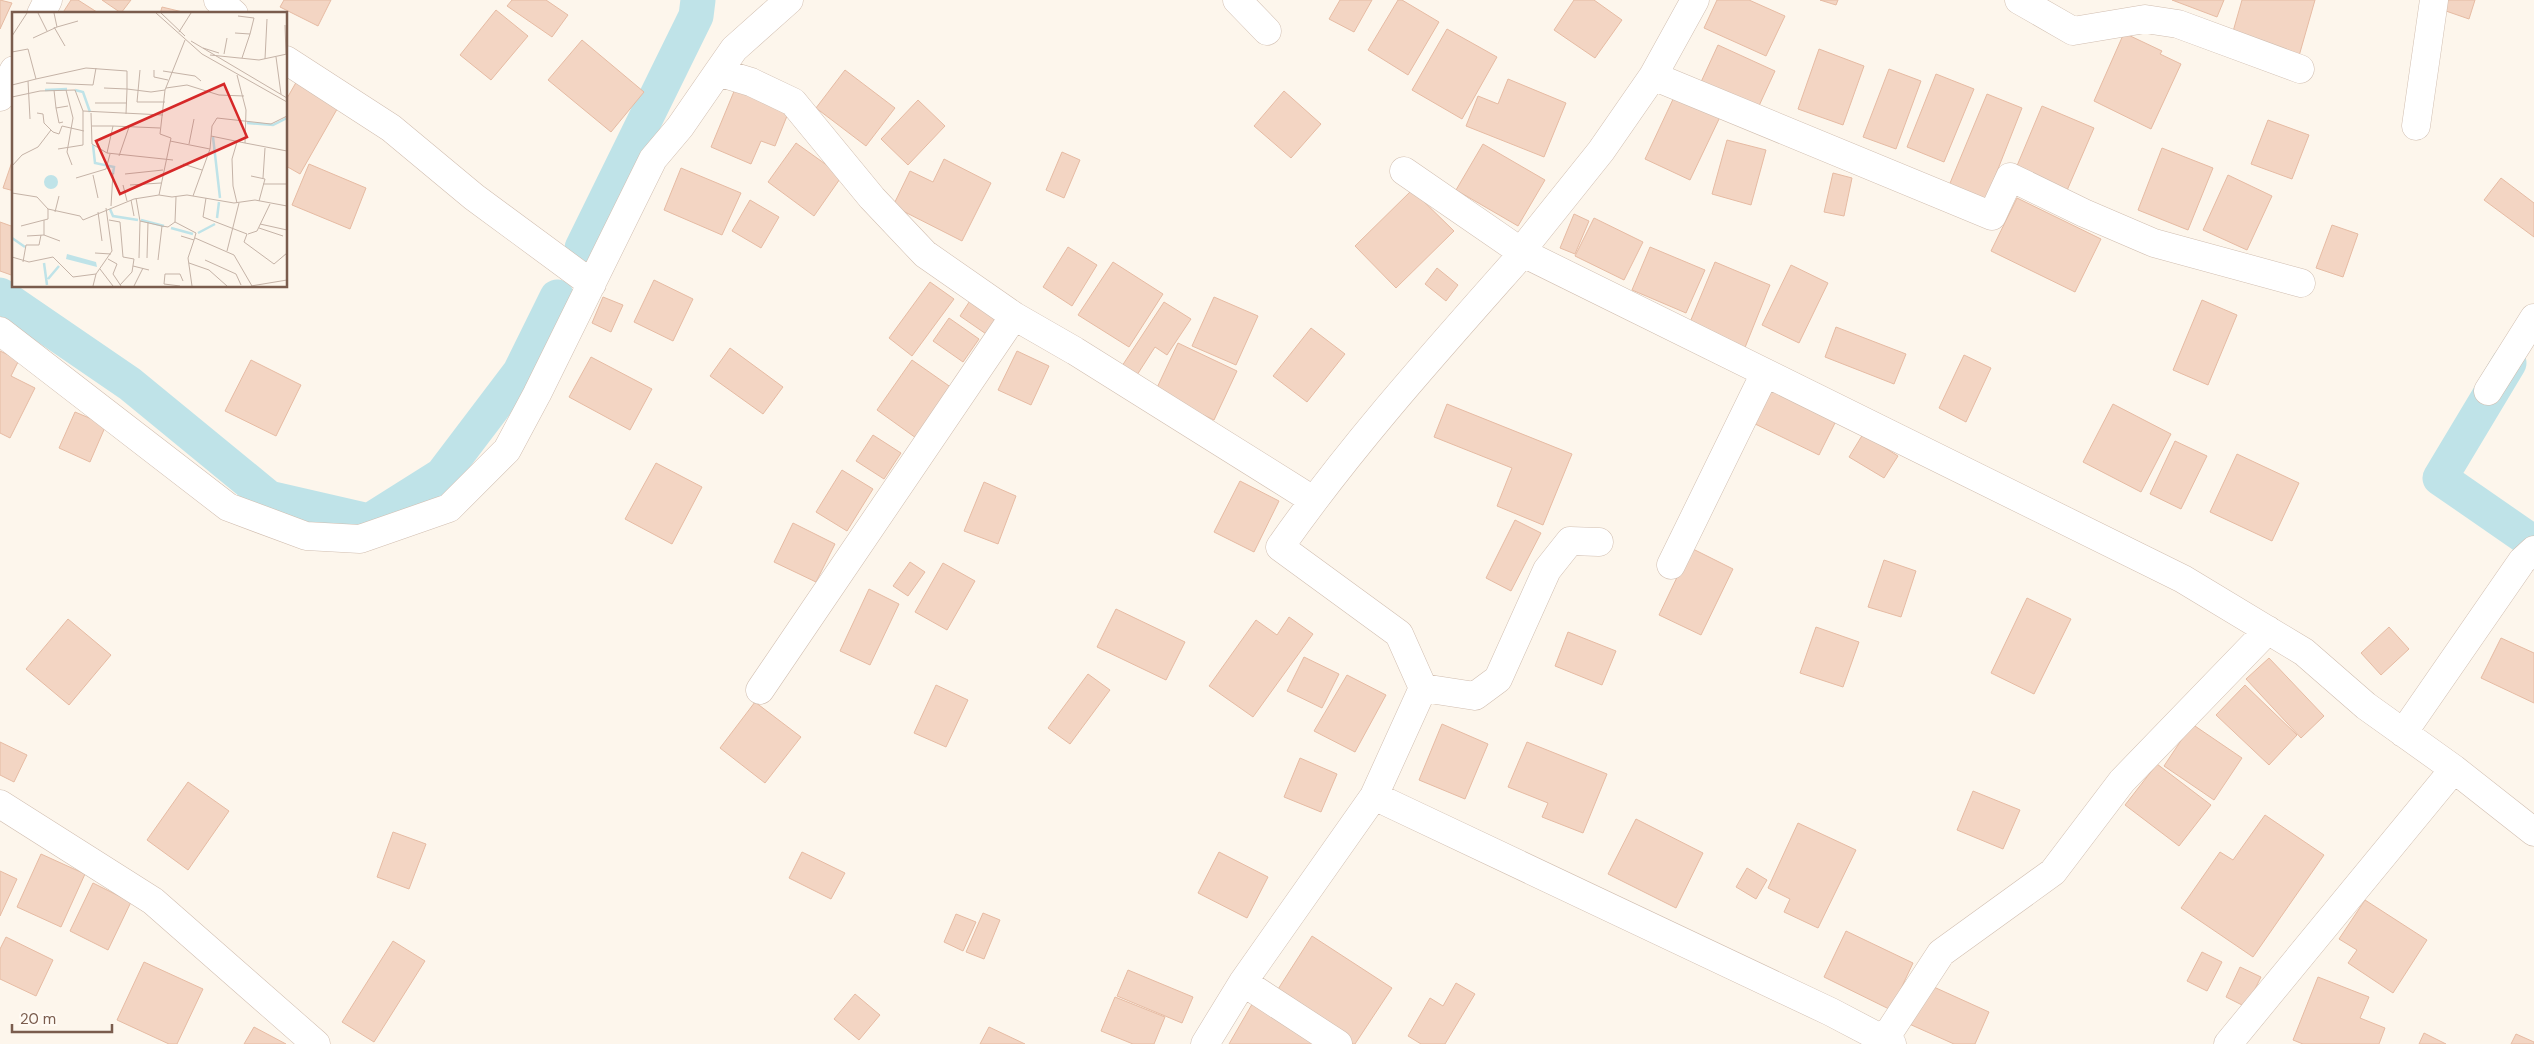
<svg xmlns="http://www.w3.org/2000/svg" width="2534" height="1044" font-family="'DM Sans',sans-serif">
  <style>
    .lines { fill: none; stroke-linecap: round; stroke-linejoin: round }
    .canal { stroke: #bfe3e8; stroke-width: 35 }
    .building { fill: #f3d5c3; stroke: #e6bba3 }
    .minor-casing { stroke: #d1beb0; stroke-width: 29 }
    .minor { stroke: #fff; stroke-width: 28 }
    .inset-river { fill: none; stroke: #bfe3e8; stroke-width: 2.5 }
    .inset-road { fill: none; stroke: #c5b3a7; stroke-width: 1 }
    .view { fill: #d62828; fill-opacity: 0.15; stroke: #d62828; stroke-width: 2.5 }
    .inset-edge { fill: none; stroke: #7a5c4d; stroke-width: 2.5 }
  </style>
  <rect width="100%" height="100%" fill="#fdf6ec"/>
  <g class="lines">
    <!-- canal -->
    <path class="canal" d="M582,248L696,16L698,0
      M0,295L130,384L269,498L369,521L442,475L520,372L557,297
      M2509,363L2440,478L2534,543"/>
  </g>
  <!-- building -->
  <path class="building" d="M0,0L12,3L0,29Z
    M71,0H78L100,14H62Z
    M102,0H131L121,13Z
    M284,0H331L318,26L280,7Z
    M512,0H546L568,15L552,37L507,6Z
    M1340,0H1372L1354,32L1329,19Z
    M1398,0H1402L1439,22L1408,75L1368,50Z
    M1574,0H1594L1622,20L1595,58L1554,30Z
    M1717,0H1749L1785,16L1766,56L1704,28Z
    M1820,0H1838L1836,5Z
    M2172,0H2224L2217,17Z
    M2242,0H2315L2299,56L2232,35Z
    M2446,0H2475L2469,19L2443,10Z
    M162,7L191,14H160Z
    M496,10L528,36L491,80L460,55Z
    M1447,29L1497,57L1462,119L1412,90Z
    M2124,33L2162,51L2160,54L2181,64L2151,129L2094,101Z
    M582,40L644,92L611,132L548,80Z
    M1718,45L1775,71L1758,108L1701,82Z
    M1819,49L1864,66L1843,125L1798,109Z
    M1889,69L1921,81L1896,149L1863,137Z
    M845,70L895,108L866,146L816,108Z
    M1936,74L1974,89L1944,162L1907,147Z
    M298,79L340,104L300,174L286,166V100Z
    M1508,79L1566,103L1544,157L1466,126L1478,96L1498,104Z
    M735,89L789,111L775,146L761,141L751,164L711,147Z
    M1284,91L1321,124L1291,158L1254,126Z
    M1987,94L2022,108L1985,202L1948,188Z
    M1675,95L1720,117L1690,180L1645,159Z
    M918,100L945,126L908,165L881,139Z
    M2042,106L2094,128L2065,195L2014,173Z
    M2268,120L2309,135L2292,179L2251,164Z
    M1727,140L1766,150L1751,205L1712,194Z
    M796,143L842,176L814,216L768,182Z
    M1483,144L1545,180L1518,226L1456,190Z
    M2162,148L2213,168L2188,230L2138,210Z
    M1062,152L1080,160L1064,198L1046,190Z
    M14,156V191L3,188Z
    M944,159L991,183L962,241L893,206L910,171L933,182Z
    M309,164L366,188L350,229L292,205Z
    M681,168L741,193L722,235L664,210Z
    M1833,173L1852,178L1844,216L1824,212Z
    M2228,175L2272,196L2247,250L2203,230Z
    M2501,178L2534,203V237L2484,200Z
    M1412,190L1454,231L1396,288L1355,246Z
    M2017,198L2101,239L2075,292L1991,251Z
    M750,200L779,217L761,248L732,231Z
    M1574,214L1589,221L1575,254L1560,248Z
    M1594,218L1643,242L1624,280L1575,256Z
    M0,222L14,227V276L0,271Z
    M2332,225L2358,234L2343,277L2316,268Z
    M1068,247L1097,265L1072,306L1043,287Z
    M1650,247L1705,270L1686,313L1632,290Z
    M1113,262L1163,294L1129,347L1078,315Z
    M1715,262L1770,285L1744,350L1688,327Z
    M1791,265L1828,283L1799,343L1762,325Z
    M1437,268L1458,285L1446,301L1425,284Z
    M654,280L693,299L673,341L634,322Z
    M930,282L954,299L912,356L889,338Z
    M975,293L1005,314L989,336L960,316Z
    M603,297L623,305L611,332L592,323Z
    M1214,297L1258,316L1236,365L1192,346Z
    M2202,300L2237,315L2208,385L2173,370Z
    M1164,302L1191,319L1167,355L1155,347L1137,375L1122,366Z
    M949,318L979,339L963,362L933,341Z
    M1836,327L1906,354L1894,384L1825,357Z
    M1311,328L1345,354L1307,402L1273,376Z
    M1178,343L1237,371L1214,420L1155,392Z
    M730,348L783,387L763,414L710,376Z
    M0,351L19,360L11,376L35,388L10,438L0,433Z
    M1017,351L1049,366L1031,405L998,390Z
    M1964,355L1991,368L1966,422L1939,408Z
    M591,357L652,389L630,430L569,397Z
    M251,360L301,385L276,436L225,411Z
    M912,360L952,388L916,438L877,410Z
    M1768,382L1838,417L1819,455L1749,421Z
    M1447,404L1572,454L1543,525L1497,506L1512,468L1434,437Z
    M2113,404L2171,434L2141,492L2083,462Z
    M75,412L106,425L90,462L59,448Z
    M1863,434L1898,456L1884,478L1849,457Z
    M873,435L901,453L884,479L856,461Z
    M2175,441L2207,456L2181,509L2150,494Z
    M2237,454L2299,483L2272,541L2210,512Z
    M656,463L702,487L672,544L625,519Z
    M842,470L873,489L847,531L816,512Z
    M1240,481L1279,501L1254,552L1214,532Z
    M984,482L1016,496L998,544L964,531Z
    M1515,520L1541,533L1511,591L1486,578Z
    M793,523L835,544L816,582L774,562Z
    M1691,548L1733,569L1701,635L1659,615Z
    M1884,560L1916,571L1901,617L1868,607Z
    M910,562L925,572L908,596L893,586Z
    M943,563L975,581L947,630L915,612Z
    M869,589L899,604L870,665L840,651Z
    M2027,598L2071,619L2034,694L1991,673Z
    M1116,609L1185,642L1166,680L1097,647Z
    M1289,617L1313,634L1253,717L1209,686L1256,620L1277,635Z
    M68,619L111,655L69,705L26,669Z
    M1816,627L1859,642L1843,687L1800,673Z
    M2389,627L2409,649L2381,675L2361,653Z
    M1568,632L1616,651L1602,685L1555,666Z
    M2501,638L2534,653V703L2481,678Z
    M1304,657L1339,674L1322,708L1287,691Z
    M2269,658L2324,716L2301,738L2246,679Z
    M1088,674L1110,690L1070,744L1048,728Z
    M1347,675L1386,695L1355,752L1314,731Z
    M936,685L968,700L946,747L914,733Z
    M2245,685L2297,735L2269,765L2216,715Z
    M755,702L801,737L765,783L720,748Z
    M1442,724L1488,744L1465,799L1419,780Z
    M2192,724L2242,758L2214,800L2164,766Z
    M0,742L27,755L14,782L0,775Z
    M1527,742L1607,774L1583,833L1542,817L1548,803L1508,787Z
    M1300,758L1337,774L1321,812L1284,797Z
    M2157,764L2211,805L2179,846L2125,805Z
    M188,782L229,811L188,870L147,840Z
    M1973,791L2020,810L2003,849L1957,830Z
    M2265,815L2324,855L2253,957L2181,908L2220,852L2233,860Z
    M1636,819L1703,853L1676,908L1608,874Z
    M1798,823L1856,850L1818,928L1784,912L1790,899L1768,888Z
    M393,832L426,844L409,889L377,877Z
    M802,852L845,873L831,899L789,878Z
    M1219,852L1268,877L1247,918L1198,893Z
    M41,854L85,874L61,927L17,907Z
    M1747,868L1767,880L1756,899L1736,887Z
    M0,871L17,879L0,916Z
    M93,883L131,902L108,950L70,931Z
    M2365,900L2427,940L2393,993L2348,963L2357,950L2339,939Z
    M983,913L1000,920L984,959L966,952Z
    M956,914L976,922L963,951L944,942Z
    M1846,931L1913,963L1891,1010L1824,977Z
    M1312,936L1392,988L1355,1044H1345L1273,997Z
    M6,937L53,960L36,996L0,979V949Z
    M393,941L425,961L374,1042L342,1022Z
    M2202,952L2222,962L2207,991L2187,981Z
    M144,962L203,989L177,1044H169L117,1020Z
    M2240,967L2261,977L2246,1007L2226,997Z
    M1128,970L1193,997L1182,1023L1117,996Z
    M2318,977L2369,997L2360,1018L2385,1028L2379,1044H2303L2293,1040Z
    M1456,983L1475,994L1445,1044H1421L1408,1036L1430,998L1443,1006Z
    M1925,983L1989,1012L1975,1044H1954L1907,1023Z
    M855,994L880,1015L859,1040L834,1019Z
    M1115,997L1165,1017L1154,1044H1133L1101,1031Z
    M1255,999L1316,1044H1229Z
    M254,1027L286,1044H244Z
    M989,1027L1025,1044H980Z
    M2424,1033L2446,1044H2419Z
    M2516,1034L2534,1042V1044H2511Z"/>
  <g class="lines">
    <!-- minor casing -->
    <g class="minor-casing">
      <path id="minor" d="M218,0L234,14
        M1237,0L1267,31
        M2019,0L2073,31L2145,19L2178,24L2300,69
        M41,14L48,0
        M286,60L391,128L474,197L592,284
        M718,72L734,49L789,0
        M1653,76L1992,216L2010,177L2084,213L2154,243L2301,283
        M0,97L14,70
        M2416,126L2434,0
        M1404,171L1523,253L2183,579L2304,652L2366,706L2454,769L2228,1044
        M0,331L228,507L306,536L360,539L449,508L507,450L537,394L653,159L680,127L718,72L751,82L793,102L872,198L925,254L1014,316L1075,351L1313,500
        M2488,391L2534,318
        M1671,565L1765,373
        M1423,688L1475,696L1498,679L1547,570L1570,541L1599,542
        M760,690L1014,316
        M2403,733L2522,561L2534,550
        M2454,769L2534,832
        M1374,796L1831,1012L1892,1044
        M0,804L153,901L316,1044
        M1243,982L1338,1044
        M1884,1040L1941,953L2053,872L2122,781L2268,630
        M1205,1044L1243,982L1374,796L1423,688L1399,634L1280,547C1353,443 1439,348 1523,253L1529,241L1601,151L1653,76L1695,0"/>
    </g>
    <!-- minor -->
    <use href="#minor" class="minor"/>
  </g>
  <!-- overview -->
  <g transform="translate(12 12)">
    <rect width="275" height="275" fill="#fdf6ec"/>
    <path d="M32 170a7 7 0 1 1 14 0a7 7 0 1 1-14 0ZM55,242L84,250L85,255L54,247Z" fill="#bfe3e8"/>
    <path class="inset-river" d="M33,78L55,77M63,78L71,80L78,100M235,111L261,113L275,106M201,125L208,186M81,133L83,151L102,155L101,162M98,197L101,204L126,208M205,206L207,190M129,208L152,214M159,216L181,222M186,221L203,212M0,226L13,235M32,251L35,273M36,267L47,254"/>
    <path class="inset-road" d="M26,1L35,19M144,1L190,42L275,90M149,1L173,24M226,4L242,6L238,22M273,13L274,42M42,15L53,34M45,15L66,9M167,20L179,1M223,21L238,22L230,46M0,24L15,1M21,26L45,15L42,1M179,29L275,86M191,36L207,41M0,40L16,37L24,67L0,73M212,42L215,26M198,43L247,48L275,42M264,45L269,82M253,47L255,7M128,58L125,90H153M142,58V65L156,68M151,59L183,64L189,69M225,63L234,98L233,131L275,139M24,67L74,56L115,59V77L92,76M16,69L18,107M34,71L81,73L84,56M154,76L175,73L207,83L232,84M42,78L44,96M54,78L61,106L55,140L60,153M0,85L28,79L63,78L71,99M83,91H115M25,101L31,102L32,111L41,120L47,122L50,114M79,101L80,132L95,141M114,102L115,77L139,80L153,78M51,110L47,111L44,96L56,94M50,114L72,119M80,114H101M148,116L101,114L95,141L161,148M199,124L233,131M158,129L198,137L200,114L205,106L259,112L275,104M225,130L220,147L221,174L225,191M177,132L182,107M46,137L71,133V99L151,103M107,144L117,115M171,152L190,158M0,154L10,143L26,135L39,118M113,162L151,158M81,163L86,186M239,164L253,167L247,189M64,166L94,157L98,142M251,166L253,136M251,172H275M111,173L115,189M118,173L149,171M0,181L25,185L36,197L68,204L71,208L122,187L147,183L159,126L148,122L153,78L173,28M147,183L160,185L175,183L222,191L243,188L275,194M181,184L198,137M164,185L163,210L184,221L182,228L169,224M124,186L128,209L127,246M194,186L191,205L235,222L232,230L262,252L275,241M119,188L122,204M99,194L101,161M43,200L47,184M86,200L90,229M97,208L108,210L111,245L122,247L120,260L108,273M128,209L150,214M248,212L275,218M9,214L36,207V197M247,216L271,224M236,222L245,219L258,192M32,223L48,229M15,224L32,223V208M183,226L222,243L240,274M215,239L227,191M83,241L99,242M0,245L17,250L41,245L61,265L84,262M135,246L136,210M96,247L105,252L101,262L109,274M146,248L150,214L156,215L163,210M193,248L224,262L229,273M11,250L14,233H27L29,223M177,251L197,258L215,274M121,254L137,258M88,257L101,274M81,274L84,262L100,239L94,196M122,274L131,256M168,274L152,272L153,262H168L171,269M180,274L176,246L182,228M239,274L275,268"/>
    <path class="view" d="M212,72L235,125L108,182L84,129Z"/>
    <rect width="275" height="275" class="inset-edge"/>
  </g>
  <!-- scale -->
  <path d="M12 1024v8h100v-8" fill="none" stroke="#7a5c4d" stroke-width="2.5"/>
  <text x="20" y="1024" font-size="15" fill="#7a5c4d" stroke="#fffaf3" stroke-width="4" paint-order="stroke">20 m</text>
</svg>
